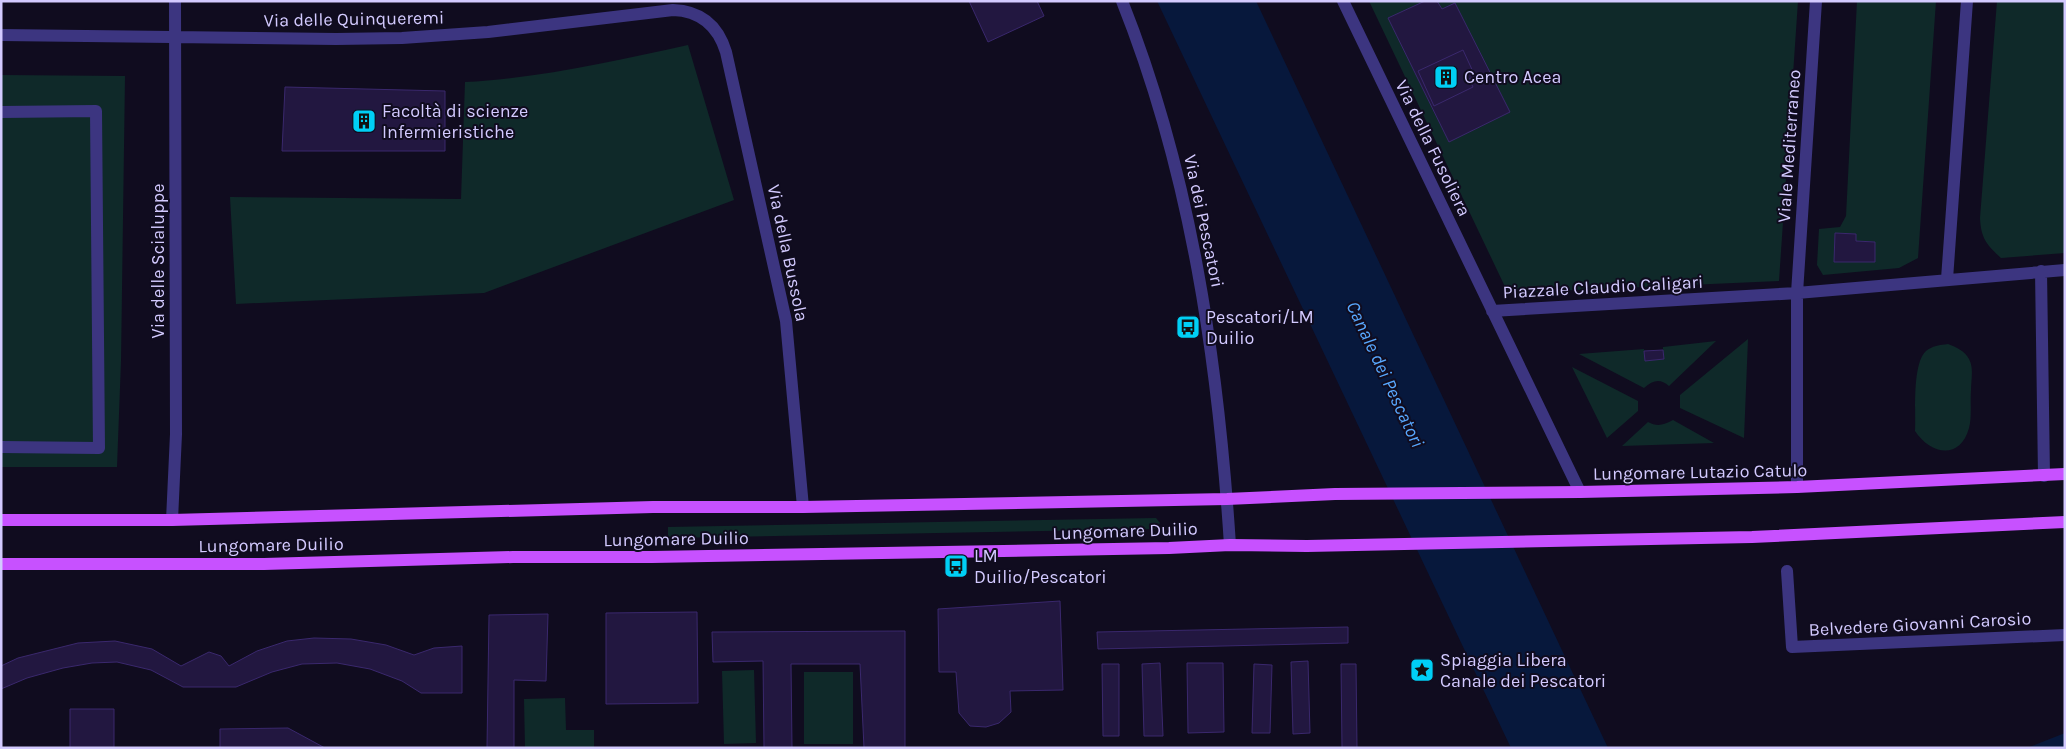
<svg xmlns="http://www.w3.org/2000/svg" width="2066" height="749" font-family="Karla,sans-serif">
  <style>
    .green { fill: #0f2929; fill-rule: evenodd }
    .water { fill: #07183c }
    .building { fill: #221740; stroke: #3a286d }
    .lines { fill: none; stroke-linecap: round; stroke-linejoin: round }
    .minor { stroke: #3c3580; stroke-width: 12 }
    .major { stroke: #c751ff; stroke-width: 12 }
    .labels { text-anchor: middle; stroke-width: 4; stroke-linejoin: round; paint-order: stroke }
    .street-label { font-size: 18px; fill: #d3caff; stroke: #100c1f }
    .poi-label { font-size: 18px; fill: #d3caff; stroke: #100c1f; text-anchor: start }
    .water-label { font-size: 19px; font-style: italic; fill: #58a8ff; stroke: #100c1f }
  </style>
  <rect width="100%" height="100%" fill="#100c1f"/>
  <!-- green -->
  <path class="green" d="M1369,1H1798L1779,281L1508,293Z
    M1857,1H1936L1918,258L1899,268L1823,275L1817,265L1819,229L1840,227L1846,216ZM1835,233L1856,234V241L1875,242V262H1835Z
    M1997,1H2065V253L2001,258C1986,244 1981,238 1980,218Z
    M688,45L734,200L484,293L236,304L230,197L461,199L465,82C541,78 614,61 688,45Z
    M1,75L125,76L121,361L117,467H1Z
    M1748,339L1744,438L1680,408V395Z
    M1716,341L1669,386C1660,378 1653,380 1644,388L1579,354L1644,349L1645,360L1663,359V347Z
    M1948,344C1956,347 1965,351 1969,359C1974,368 1971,380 1971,390C1970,402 1972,417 1969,428C1960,461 1930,454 1915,431C1916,412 1912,364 1926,351C1932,346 1940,345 1948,344Z
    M1572,367L1638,401V411L1607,438Z
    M1673,420L1714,443L1622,446L1648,422C1657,427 1664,425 1673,420Z
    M1156,518L1160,523L1155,529L668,538V527Z
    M754,670L756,743L724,744L722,671Z
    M804,672H853V744H804Z
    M565,698L566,730H594V748H525L524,699Z"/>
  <!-- water -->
  <path class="water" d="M1157,1H1256L1608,748H1511Z
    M2065,733V748H2027Z"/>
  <!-- building -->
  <path class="building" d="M969,1H1037L1044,16L988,42Z
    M1425,1H1437L1442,9L1455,3L1510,112L1449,142L1388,18Z
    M1463,50L1475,76L1469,79L1473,87L1434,106L1418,71Z
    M285,87L445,91V151H282Z
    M1835,233L1856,234V241L1875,242V262H1834Z
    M1663,350L1664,359L1645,361L1644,351Z
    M1060,601L1063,690L1010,691L1011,712L999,723L986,727L970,726L959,713L956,672H939L938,609Z
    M697,612L698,703L606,704V613Z
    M548,614L546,681L514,680V748H487L489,615Z
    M1348,627V643L1098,649L1097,632Z
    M905,631V748H864L860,664H791L792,748H764L763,661L713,662L712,632Z
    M314,638L351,639L386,645L414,655L434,648L462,646V693H421L402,681L370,669L337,663L302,664L272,672L236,687H183L151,670L117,662L92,663L63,668L27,678L1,689V666L18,658L78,643L115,641L152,649L181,666L209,652L221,656L229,666L257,651L287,641Z
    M1308,661L1310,733L1293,734L1291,662Z
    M1160,663L1163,736H1144L1142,664Z
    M1187,663H1223L1224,732L1188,733Z
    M1102,664H1119V736H1103Z
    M1254,664L1272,665L1270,733H1252Z
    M1341,664H1356L1357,748H1342Z
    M70,709H114V748H70Z
    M288,728L325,748H220V729Z"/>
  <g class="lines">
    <!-- minor -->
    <path class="minor" d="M1122,1C1191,174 1218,360 1230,545
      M1343,1L1580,492
      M1,35L336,39L402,38L488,32L673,10C701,11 718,26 726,52L786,321L803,507
      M1,112L96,111L99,448L1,447
      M2041,271L2044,476
      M1947,279L1967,1
      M1492,311L1797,293L2065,270
      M1797,487V293L1816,1
      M172,520L176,434L175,1
      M1787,571L1792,647L2065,635"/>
    <!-- major -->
    <path class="major" d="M1,520H172L653,507H803L1227,499L1335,494L1580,492L1797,487L2065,474
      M1,564H264L513,557H652L1169,548L1230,545L1307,546L1752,537L2065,522"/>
  </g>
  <!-- icons -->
  <defs>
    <g id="building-square" transform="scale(1.25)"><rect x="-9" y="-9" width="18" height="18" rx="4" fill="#00cff5" stroke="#100c1f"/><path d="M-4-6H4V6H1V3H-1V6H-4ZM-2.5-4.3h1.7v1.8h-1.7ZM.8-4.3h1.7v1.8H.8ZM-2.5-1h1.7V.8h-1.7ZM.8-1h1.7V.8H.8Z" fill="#111"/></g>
    <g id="bus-square" transform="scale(1.25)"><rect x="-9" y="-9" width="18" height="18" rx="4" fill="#00cff5" stroke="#100c1f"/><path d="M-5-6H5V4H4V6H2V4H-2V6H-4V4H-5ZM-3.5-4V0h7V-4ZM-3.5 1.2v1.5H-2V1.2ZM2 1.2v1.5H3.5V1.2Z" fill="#111"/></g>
    <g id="sight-square" transform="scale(1.25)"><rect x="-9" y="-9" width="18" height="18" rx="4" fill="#00cff5" stroke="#100c1f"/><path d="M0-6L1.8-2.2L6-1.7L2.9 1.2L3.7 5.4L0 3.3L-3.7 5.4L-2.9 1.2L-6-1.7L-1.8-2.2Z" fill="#111"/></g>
  </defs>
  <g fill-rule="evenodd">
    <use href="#building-square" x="1446" y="77"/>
    <use href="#building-square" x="364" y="121"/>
    <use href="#bus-square" x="1188" y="327"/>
    <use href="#bus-square" x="956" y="566"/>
    <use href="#sight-square" x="1422" y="670"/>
  </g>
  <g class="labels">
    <!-- street labels -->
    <g class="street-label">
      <text transform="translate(354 19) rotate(-1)" y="6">Via delle Quinqueremi</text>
      <text transform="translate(1789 146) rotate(-86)" y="6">Viale Mediterraneo</text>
      <text transform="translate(1433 148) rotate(64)" y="6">Via della Fusoliera</text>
      <text transform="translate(1204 221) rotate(78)" y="6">Via dei Pescatori</text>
      <text transform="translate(788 253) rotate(78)" y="6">Via della Bussola</text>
      <text transform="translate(158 261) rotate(-90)" y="6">Via delle Scialuppe</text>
      <text transform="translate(1603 287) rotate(-3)" y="6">Piazzale Claudio Caligari</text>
      <text transform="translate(1700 472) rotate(-1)" y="6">Lungomare Lutazio Catulo</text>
      <text transform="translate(1125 531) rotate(-2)" y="6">Lungomare Duilio</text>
      <text transform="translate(676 539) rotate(-1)" y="6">Lungomare Duilio</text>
      <text transform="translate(271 545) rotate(-1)" y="6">Lungomare Duilio</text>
      <text transform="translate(1920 624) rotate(-3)" y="6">Belvedere Giovanni Carosio</text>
    </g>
    <!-- poi labels -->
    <g class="poi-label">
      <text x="1464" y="83">Centro Acea</text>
      <text x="382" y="117">Facoltà di scienze<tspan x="382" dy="21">Infermieristiche</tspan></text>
      <text x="1206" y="323">Pescatori/LM<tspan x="1206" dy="21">Duilio</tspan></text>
      <text x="974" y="562">LM<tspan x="974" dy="21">Duilio/Pescatori</tspan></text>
      <text x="1440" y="666">Spiaggia Libera<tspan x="1440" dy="21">Canale dei Pescatori</tspan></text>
    </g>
    <!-- water labels -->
    <g class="water-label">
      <text transform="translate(1386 374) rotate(65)" y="7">Canale dei Pescatori</text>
    </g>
  </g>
  <!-- border -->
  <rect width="2066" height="749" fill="none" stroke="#d3caff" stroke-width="5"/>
</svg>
